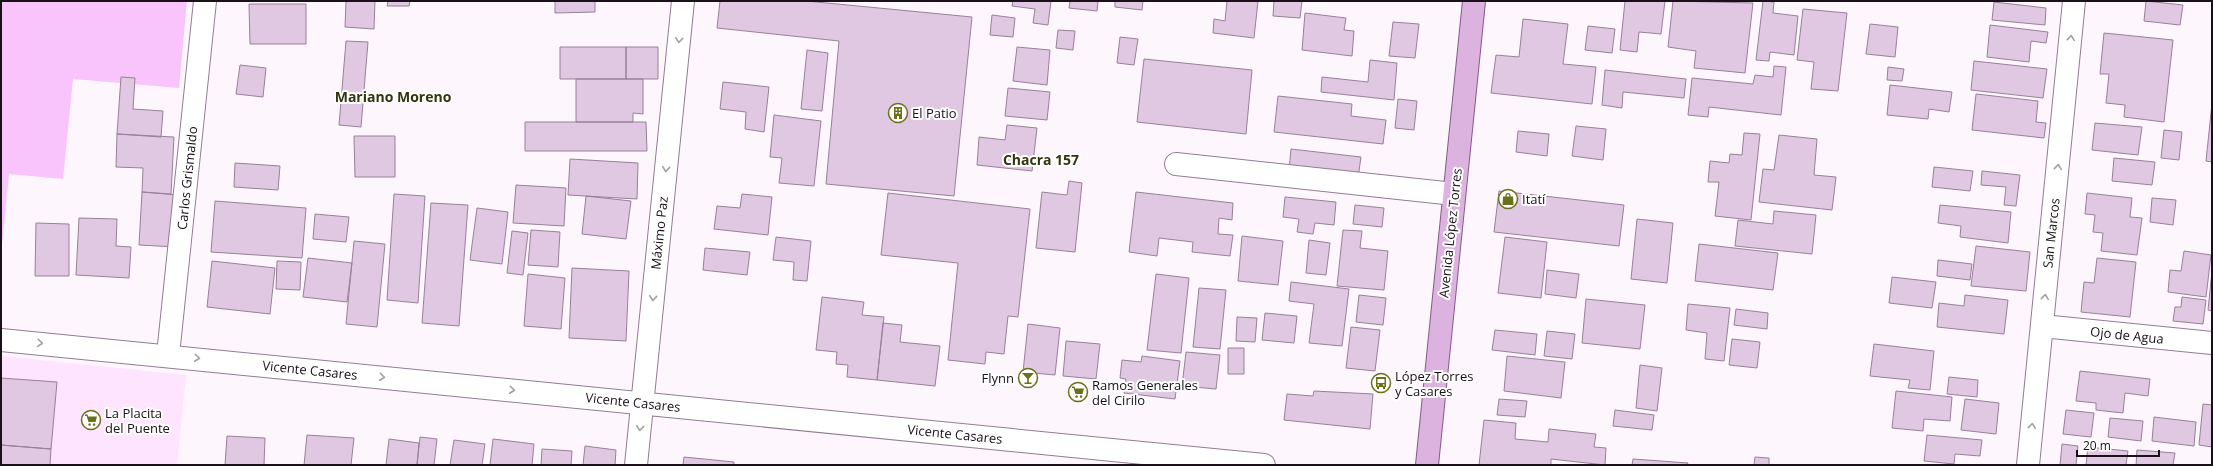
<svg xmlns="http://www.w3.org/2000/svg" width="2213" height="466" font-family="'Open Sans',sans-serif">
  <style>
    .built { fill: #fee4ff }
    .green { fill: #f9c4fc }
    .building { fill: #e0c7e2; stroke: #988099 }
    .lines { fill: none; stroke-linecap: round; stroke-linejoin: round }
    .minor-casing { stroke: #937c94; stroke-width: 24 }
    .major-casing { stroke: #88588b; stroke-width: 24 }
    .minor { stroke: #fff; stroke-width: 22 }
    .major { stroke: #dcb2df; stroke-width: 22 }
    .oneway { stroke: #a39fa3 }
    .labels { text-anchor: middle; stroke-width: 4; stroke-linejoin: round; paint-order: stroke }
    .poi-label { font-size: 13px; fill: #191019; stroke: #fff; text-anchor: start }
    .street-label { font-size: 13px; fill: #191019; stroke: #fff }
    .neighbourhood-label { font-size: 14px; font-weight: bold; fill: #32360e; stroke: #fff }
  </style>
  <rect width="100%" height="100%" fill="#fdf7fd"/>
  <!-- built -->
  <path class="built" d="M1,356L186,375L177,465H1Z"/>
  <!-- green -->
  <path class="green" d="M1,1H187L179,88L73,79L63,179L9,174L1,255Z"/>
  <!-- building -->
  <path class="building" d="M346,1H375L374,29L345,27Z
    M388,1H410L409,6H387Z
    M555,1H595V12L555,13Z
    M720,1H806L972,17L954,196L826,184L839,41L717,28Z
    M1013,1H1051L1048,25L1033,23L1035,9L1012,6Z
    M1070,1H1098L1097,11L1069,8Z
    M1115,1H1143L1142,10L1115,7Z
    M1227,1H1258L1254,38L1213,33L1214,19L1225,21Z
    M1274,1H1302L1300,18L1273,16Z
    M1625,1H1665L1661,34L1639,32L1637,52L1620,50Z
    M1673,1L1753,3L1745,73L1694,68L1696,51L1668,47Z
    M1763,1L1774,2L1773,13L1798,16L1794,55L1770,52L1769,61L1756,60Z
    M2146,1L2183,5L2180,25L2144,21Z
    M1994,2L2046,8L2045,25L1992,20Z
    M249,4H306V44H250Z
    M1803,9L1847,13L1838,91L1811,89L1814,62L1797,60Z
    M1305,13L1346,18L1344,30L1354,31L1352,56L1302,50Z
    M992,15L1015,18L1013,37L990,35Z
    M1523,19L1568,24L1563,64L1596,67L1592,104L1491,93L1496,55L1519,57Z
    M1393,22L1419,24L1415,58L1389,56Z
    M1870,24L1898,27L1895,57L1866,54Z
    M1990,25L2048,32L2046,43L2031,41L2029,62L1987,57Z
    M1588,26L1615,29L1612,53L1585,50Z
    M1058,30L1075,31L1073,50L1056,48Z
    M2104,33L2173,40L2164,122L2124,117L2125,105L2106,103L2109,74H2100Z
    M1120,37L1138,39L1134,65L1117,63Z
    M346,41L368,42L361,127L339,125Z
    M560,47H626V79H560Z
    M626,47H658V79H626Z
    M1017,47L1050,50L1047,85L1013,81Z
    M807,50L828,53L822,111L801,109Z
    M1144,59L1252,70L1246,134L1137,122Z
    M1370,60L1397,63L1394,100L1321,92L1322,77L1368,82Z
    M1974,61L2047,69L2043,98L1971,90Z
    M240,65L266,68L263,97L236,94Z
    M1774,66L1786,67L1781,115L1709,107L1708,117L1688,115L1692,78L1753,84L1755,75L1773,77Z
    M1888,67L1904,69L1902,81L1887,80Z
    M1605,70L1686,79L1684,98L1623,92L1622,108L1602,105Z
    M121,77L135,78L133,109L163,111L161,137L117,134Z
    M576,79H643V114L633,113V122H576Z
    M723,82L769,87L764,132L745,129L746,112L720,109Z
    M1890,85L1952,92L1949,112L1929,109L1928,119L1887,115Z
    M1008,88L1050,92L1047,120L1005,116Z
    M1976,94L2038,101L2036,122L2046,123L2044,138L1972,130Z
    M1278,96L1352,104L1351,116L1386,120L1383,144L1274,132Z
    M1398,99L1417,101L1414,130L1395,128Z
    M2212,103V162L2206,161Z
    M774,115L821,121L814,186L779,183L782,158L770,157Z
    M525,122H646L647,151H525Z
    M2095,123L2142,127L2138,155L2092,150Z
    M1007,125L1037,128L1032,171L977,165L979,137L1005,140Z
    M1576,126L1606,129L1603,160L1572,156Z
    M2164,130L2182,132L2179,160L2161,158Z
    M1518,131L1549,134L1547,156L1516,152Z
    M1744,133L1760,134L1751,220L1715,216L1719,182H1708L1710,161L1729,163L1730,154L1742,155Z
    M117,134L174,137L171,194L142,192L143,168L116,167Z
    M1779,135L1817,139L1814,175L1836,177L1832,210L1759,202L1763,169L1774,170Z
    M354,136H395V177H355Z
    M1291,149L1361,157L1358,178L1289,170Z
    M2114,158L2155,162L2152,185L2112,181Z
    M570,159L638,163L637,199L568,195Z
    M235,163L280,166L278,190L234,187Z
    M1934,167L1973,171L1970,191L1932,187Z
    M1982,171L2020,175L2016,206L2004,205L2006,187L1981,185Z
    M1069,181L1082,183L1075,252L1036,248L1042,192L1067,195Z
    M516,185L566,188L564,226L513,223Z
    M1499,191L1624,205L1619,246L1494,232Z
    M142,192L179,195L176,247L139,245Z
    M1136,192L1233,203L1232,220L1219,218L1218,234L1233,235L1230,256L1192,252L1193,242L1159,238L1157,256L1129,252Z
    M888,193L1030,209L1018,317L1008,316L1004,354L986,352L985,364L948,360L958,263L881,255Z
    M2087,193L2132,198L2130,217L2142,218L2137,255L2101,251L2103,233L2093,232L2095,215L2085,214Z
    M394,194L425,196L418,303L387,300Z
    M742,194L772,197L768,235L714,229L717,206L740,208Z
    M586,196L631,201L626,239L582,234Z
    M1285,197L1336,202L1334,225L1315,223L1313,234L1297,232L1299,219L1283,217Z
    M2152,198L2176,200L2173,225L2150,222Z
    M215,201L306,208L302,258L211,252Z
    M431,203L468,205L459,326L422,323Z
    M1355,205L1384,208L1382,227L1353,224Z
    M1940,205L2011,212L2008,243L1960,237L1961,226L1938,223Z
    M477,208L508,212L502,264L470,260Z
    M1774,211L1816,215L1812,254L1735,246L1738,220L1773,224Z
    M315,214L349,217L346,242L313,239Z
    M79,218L117,219L116,246L131,247L129,278L76,275Z
    M1637,219L1673,223L1667,283L1631,279Z
    M36,223L69,224V276H35Z
    M531,230L560,232L558,267L528,265Z
    M1343,230L1362,231L1360,248L1388,251L1384,290L1337,286Z
    M512,231L528,233L523,275L507,273Z
    M1242,236L1283,241L1278,285L1238,281Z
    M776,237L811,241L807,281L793,280L794,262L773,260Z
    M1505,237L1547,242L1541,298L1498,293Z
    M1309,240L1330,243L1326,275L1306,273Z
    M354,241L385,244L377,327L346,324Z
    M1699,244L1778,253L1773,290L1695,281Z
    M1976,246L2030,252L2026,291L1971,286Z
    M705,248L750,252L747,275L703,270Z
    M2184,251L2211,255L2206,297L2168,292L2170,270L2181,271Z
    M308,258L352,263L347,302L303,297Z
    M2097,258L2136,262L2130,317L2081,312L2084,282L2094,283Z
    M1938,260L1972,264L1970,280L1937,276Z
    M212,261L275,268L270,314L207,307Z
    M277,261L301,262L300,290L276,289Z
    M572,268L629,271L626,341L569,338Z
    M1547,270L1579,274L1576,298L1545,294Z
    M2212,271V311L2208,310Z
    M528,274L565,278L561,329L524,326Z
    M1156,274L1189,278L1181,353L1147,350Z
    M1892,277L1936,282L1932,308L1889,303Z
    M1291,282L1349,289L1342,346L1309,343L1314,304L1289,301Z
    M1199,288L1226,290L1220,349L1193,347Z
    M1359,295L1386,298L1383,325L1356,322Z
    M1965,295L2008,300L2004,334L1937,327L1939,303L1964,306Z
    M822,297L864,302L862,315L884,317L877,380L847,377L848,365L836,364L837,352L816,350Z
    M2182,297L2206,300L2203,324L2173,321L2175,307H2181Z
    M1586,299L1645,305L1640,349L1582,343Z
    M1688,304L1730,308L1724,361L1705,359L1707,333L1686,330Z
    M1736,309L1768,313L1767,329L1734,325Z
    M1265,313L1297,316L1294,343L1262,340Z
    M1237,317L1257,318L1255,342L1236,341Z
    M883,323L902,325L900,342L940,346L935,386L877,380Z
    M1028,324L1060,328L1055,375L1023,372Z
    M1351,327L1380,330L1375,371L1346,368Z
    M1495,330L1537,334L1535,355L1492,350Z
    M1547,331L1575,334L1572,359L1544,356Z
    M1732,339L1760,342L1757,368L1729,365Z
    M1066,341L1100,344L1096,379L1063,376Z
    M1874,344L1934,351L1930,390L1908,388L1910,380L1870,376Z
    M1228,348H1244V374H1228Z
    M1186,352L1220,355L1216,389L1182,386Z
    M1142,356L1180,361L1175,399L1124,393L1126,379L1120,378L1122,360L1141,362Z
    M1507,356L1565,362L1561,398L1504,391Z
    M1640,365L1662,368L1657,411L1636,408Z
    M2080,371L2150,379L2148,396L2125,393L2123,413L2096,410V403L2076,401Z
    M1949,377L1978,380L1977,397L1947,394Z
    M1,378L57,382L51,449L1,445Z
    M1314,391L1373,394L1370,429L1284,420L1287,394L1313,396Z
    M1896,391L1952,397L1950,421L1924,419L1923,431L1892,428Z
    M1499,399L1527,401L1525,417L1497,415Z
    M1965,399L1999,403L1996,434L1961,430Z
    M2203,404L2212,405V447L2199,445Z
    M1615,410L1654,415L1652,430L1613,426Z
    M2066,410L2094,413L2091,437L2063,434Z
    M2154,417L2196,422L2194,446L2152,441Z
    M2110,418L2143,421L2141,441L2108,437Z
    M1484,420L1516,423L1515,439L1548,442L1549,429L1596,434L1594,447L1606,448L1605,465L1551,459V465H1479Z
    M307,435L354,438L351,465H304Z
    M1927,435L1982,440L1980,456L1955,454L1954,464L1924,461Z
    M227,436L265,438L264,465H225Z
    M420,437L437,439L434,465H417Z
    M389,439L419,443L417,465H386Z
    M493,439L534,444L532,465H490Z
    M454,440L485,444L482,465H450Z
    M2062,444L2078,446L2076,465H2060Z
    M1,445L51,449L50,465H1Z
    M585,446L616,450L615,465H583Z
    M2088,447L2128,451L2126,465H2086Z
    M542,449L572,451L571,465H541Z
    M2137,450L2175,453L2173,465H2136Z
    M684,457L734,462V465H683Z
    M1755,457L1769,458V465H1754Z
    M1633,459L1688,463L1687,465H1632Z"/>
  <g class="lines">
    <!-- minor casing -->
    <g class="minor-casing">
      <path id="minor" d="M1176,164L1454,194
        M2042,326L2212,343
        M1,340L1264,465
        M168,355L205,1
        M636,465L683,1
        M2028,465L2074,1"/>
    </g>
    <!-- major casing -->
    <g class="major-casing">
      <path id="major" d="M1427,465L1474,1"/>
    </g>
    <!-- minor -->
    <use href="#minor" class="minor"/>
    <!-- major -->
    <use href="#major" class="major"/>
  </g>
  <!-- one-way arrows -->
  <defs><path id="oneway-chevron" d="M-2-3.5L2.5 0L-2 3.5" fill="none" stroke-width="1.6" stroke-linecap="round" stroke-linejoin="round"/></defs>
  <g class="oneway">
    <use href="#oneway-chevron" transform="translate(2071 38) rotate(-84)"/>
    <use href="#oneway-chevron" transform="translate(679 40) rotate(96)"/>
    <use href="#oneway-chevron" transform="translate(2058 167) rotate(-84)"/>
    <use href="#oneway-chevron" transform="translate(666 169) rotate(96)"/>
    <use href="#oneway-chevron" transform="translate(2045 297) rotate(-84)"/>
    <use href="#oneway-chevron" transform="translate(653 298) rotate(96)"/>
    <use href="#oneway-chevron" transform="translate(40 343) rotate(5)"/>
    <use href="#oneway-chevron" transform="translate(197 358) rotate(6)"/>
    <use href="#oneway-chevron" transform="translate(382 377) rotate(6)"/>
    <use href="#oneway-chevron" transform="translate(512 390) rotate(6)"/>
    <use href="#oneway-chevron" transform="translate(2032 426) rotate(-84)"/>
    <use href="#oneway-chevron" transform="translate(640 428) rotate(96)"/>
  </g>
  <!-- icons -->
  <defs>
    <g id="building-ring" transform="scale(1)"><circle r="9.5" fill="#fff" stroke="#6a7119" stroke-width="1.5"/><path d="M-4-6H4V6H1V3H-1V6H-4ZM-2.5-4.3h1.7v1.8h-1.7ZM.8-4.3h1.7v1.8H.8ZM-2.5-1h1.7V.8h-1.7ZM.8-1h1.7V.8H.8Z" fill="#6a7119"/></g>
    <g id="shop-ring" transform="scale(1)"><circle r="9.5" fill="#fff" stroke="#6a7119" stroke-width="1.5"/><path d="M-5-2.5h2.3a2.7 3.5 0 0 1 5.4 0H5L5.5 6h-11ZM-1.5-2.5h3a1.5 2.3 0 0 0-3 0Z" fill="#6a7119"/></g>
    <g id="bar-ring" transform="scale(1)"><circle r="9.5" fill="#fff" stroke="#6a7119" stroke-width="1.5"/><path d="M-6-5H6L.8 .8V4.5H3.5V6h-7V4.5H-.8V.8Z" fill="#6a7119"/></g>
    <g id="bus-ring" transform="scale(1)"><circle r="9.5" fill="#fff" stroke="#6a7119" stroke-width="1.5"/><path d="M-5-6H5V4H4V6H2V4H-2V6H-4V4H-5ZM-3.5-4V0h7V-4ZM-3.5 1.2v1.5H-2V1.2ZM2 1.2v1.5H3.5V1.2Z" fill="#6a7119"/></g>
    <g id="supermarket-ring" transform="scale(1)"><circle r="9.5" fill="#fff" stroke="#6a7119" stroke-width="1.5"/><path d="M-6-5.5h2.5l.6 2H6L4.5 2H-2.5L-4.4-4H-6ZM-1.5 3.2a1.3 1.3 0 1 0 .1 0ZM3 3.2a1.3 1.3 0 1 0 .1 0Z" fill="#6a7119"/></g>
  </defs>
  <g fill-rule="evenodd">
    <use href="#building-ring" x="898" y="113"/>
    <use href="#shop-ring" x="1508" y="199"/>
    <use href="#bar-ring" x="1028" y="378"/>
    <use href="#bus-ring" x="1381" y="383"/>
    <use href="#supermarket-ring" x="1078" y="392"/>
    <use href="#supermarket-ring" x="91" y="420"/>
  </g>
  <g class="labels">
    <!-- poi labels -->
    <g class="poi-label">
      <text x="912" y="118">El Patio</text>
      <text x="1522" y="204">Itatí</text>
      <text x="1395" y="381">López Torres<tspan x="1395" dy="15">y Casares</tspan></text>
      <text x="1014" y="383" text-anchor="end">Flynn</text>
      <text x="1092" y="390">Ramos Generales<tspan x="1092" dy="15">del Cirilo</tspan></text>
      <text x="105" y="418">La Placita<tspan x="105" dy="15">del Puente</tspan></text>
    </g>
    <!-- street labels -->
    <g class="street-label">
      <text transform="translate(187 178) rotate(-84)" y="5">Carlos Grismaldo</text>
      <text transform="translate(659 233) rotate(-84)" y="5">Máximo Paz</text>
      <text transform="translate(1450 233) rotate(-84)" y="5">Avenida López Torres</text>
      <text transform="translate(2051 233) rotate(-84)" y="5">San Marcos</text>
      <text transform="translate(2127 335) rotate(6)" y="5">Ojo de Agua</text>
      <text transform="translate(310 370) rotate(6)" y="5">Vicente Casares</text>
      <text transform="translate(633 402) rotate(6)" y="5">Vicente Casares</text>
      <text transform="translate(955 434) rotate(6)" y="5">Vicente Casares</text>
    </g>
    <!-- neighbourhood labels -->
    <g class="neighbourhood-label">
      <text x="393" y="102">Mariano Moreno</text>
      <text x="1041" y="165">Chacra 157</text>
    </g>
  </g>
  <!-- border -->
  <rect width="2213" height="466" fill="none" stroke="#191019" stroke-width="4"/>
  <!-- scale -->
  <path d="M2077 450v6h82v-6" fill="none" stroke="#191019" stroke-width="2"/>
  <text x="2083" y="450" font-size="12" fill="#191019" stroke="#ffffff" stroke-width="3" paint-order="stroke">20 m</text>
</svg>
